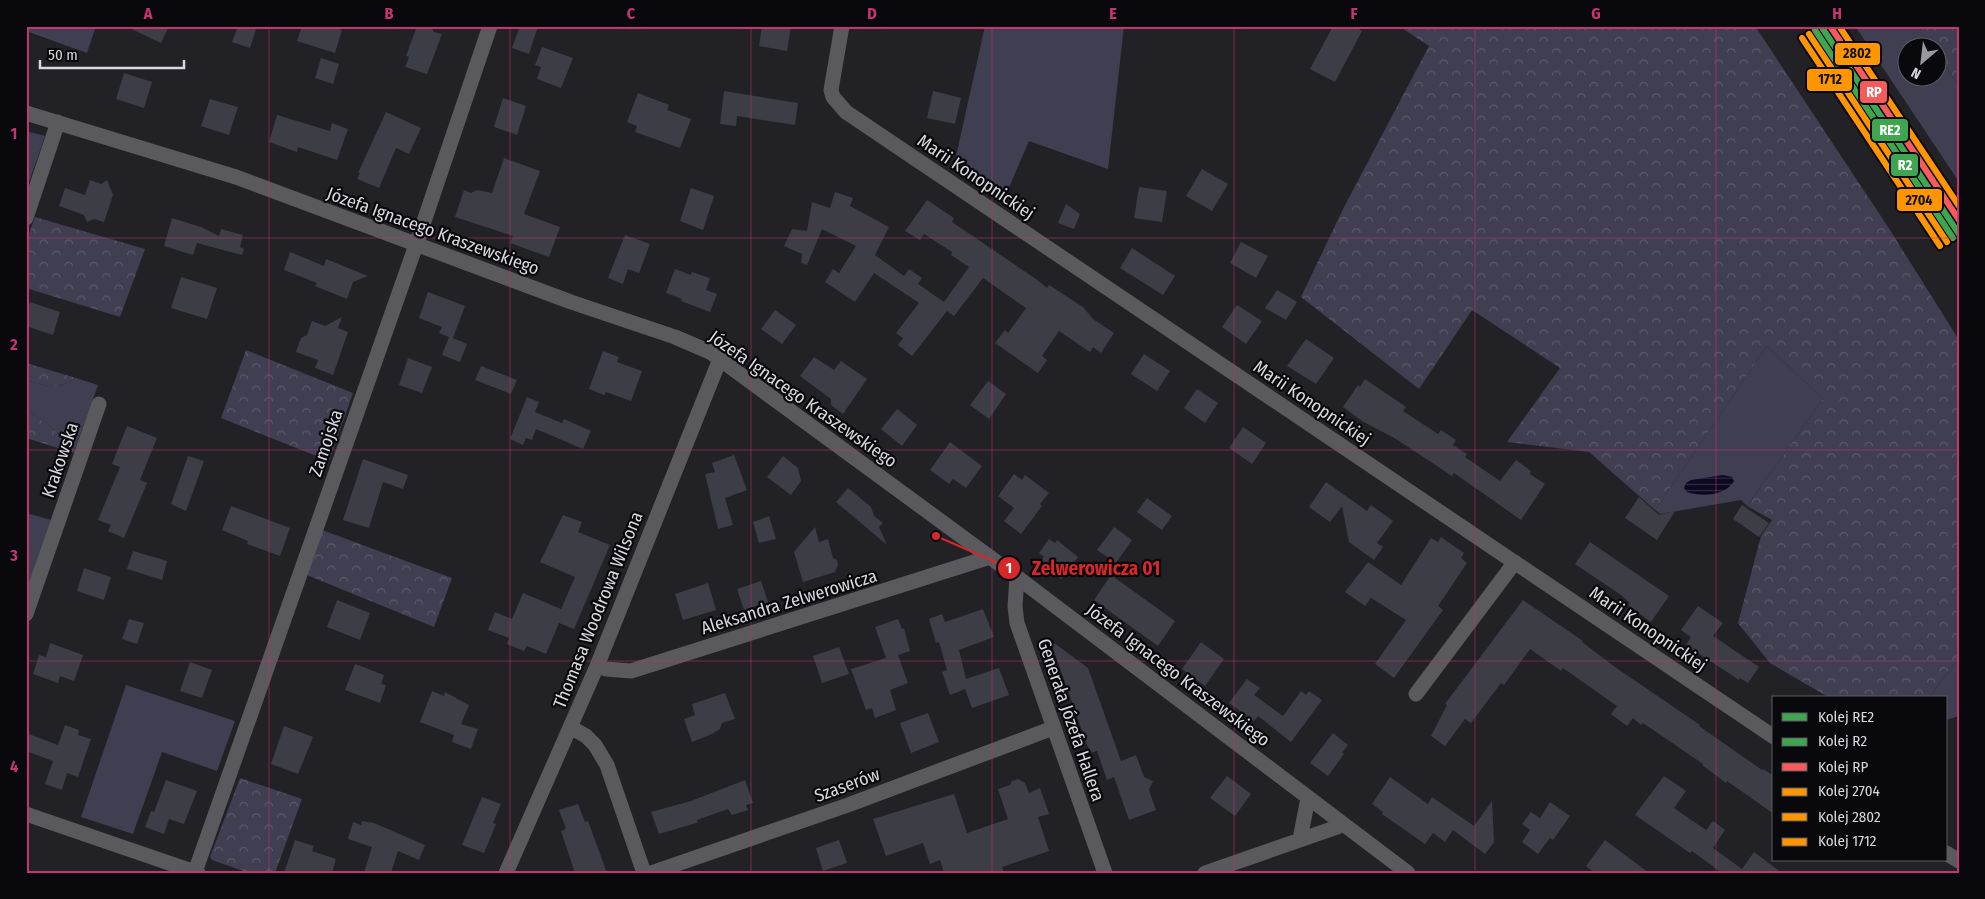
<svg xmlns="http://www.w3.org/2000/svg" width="1985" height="899" font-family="'Fira Sans Condensed',sans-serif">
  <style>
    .green { fill: #403e51 }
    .forest { fill: url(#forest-crowns) }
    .water { fill: url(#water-rules) }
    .building { fill: #3d3d46 }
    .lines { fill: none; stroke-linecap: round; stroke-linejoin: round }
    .street { stroke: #59595e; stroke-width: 15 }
    .rail-1-casing { stroke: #09090d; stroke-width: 10 }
    .rail-2-casing { stroke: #09090d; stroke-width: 10 }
    .rail-3-casing { stroke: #09090d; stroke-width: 10 }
    .rail-4-casing { stroke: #09090d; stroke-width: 10 }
    .rail-5-casing { stroke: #09090d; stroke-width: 10 }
    .rail-6-casing { stroke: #09090d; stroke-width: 10 }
    .rail-1 { stroke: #40a550; stroke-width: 6 }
    .rail-2 { stroke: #40a550; stroke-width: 6 }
    .rail-3 { stroke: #f75a5a; stroke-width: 6 }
    .rail-4 { stroke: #ff9500; stroke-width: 6 }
    .rail-5 { stroke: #ff9500; stroke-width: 6 }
    .rail-6 { stroke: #ff9500; stroke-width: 6 }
    .grid { fill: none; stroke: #c5356f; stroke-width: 1; stroke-opacity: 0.55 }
    .labels { text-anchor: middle; stroke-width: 4.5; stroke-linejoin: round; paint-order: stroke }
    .street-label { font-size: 18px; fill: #d9d8de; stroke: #09090d }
    .leader { fill: none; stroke: #d62828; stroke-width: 2 }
    .callout-dot { fill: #d62828; stroke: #09090d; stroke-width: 2 }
    .mark-label { font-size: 15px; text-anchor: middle; font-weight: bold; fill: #fff }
    .callout-label { font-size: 19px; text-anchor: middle; font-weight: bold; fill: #d62828; stroke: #09090d; stroke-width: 4.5; stroke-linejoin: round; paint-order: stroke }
    .line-badge { stroke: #09090d; stroke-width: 2 }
    .badge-label { font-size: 14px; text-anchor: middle; font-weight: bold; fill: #fff }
    .pale-badge-label { font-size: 14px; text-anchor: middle; font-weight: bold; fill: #111 }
    .neatline { fill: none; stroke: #c5356f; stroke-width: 2 }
    .grid-label { font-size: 16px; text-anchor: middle; font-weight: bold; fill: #c5356f }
  </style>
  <defs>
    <pattern id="forest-crowns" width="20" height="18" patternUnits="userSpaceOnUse" patternTransform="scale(1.25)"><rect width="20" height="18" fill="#403e51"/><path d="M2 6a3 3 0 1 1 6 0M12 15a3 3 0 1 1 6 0" fill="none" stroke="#5b596a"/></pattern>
    <pattern id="water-rules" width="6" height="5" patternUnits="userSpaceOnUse" patternTransform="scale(1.25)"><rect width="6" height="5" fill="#0d0821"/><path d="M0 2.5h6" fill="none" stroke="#302b41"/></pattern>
  </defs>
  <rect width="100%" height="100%" fill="#212126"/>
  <!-- green -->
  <path class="green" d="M26,26H96L87,53L26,31Z
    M985,26H1124L1108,169L1029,141L1004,199L954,165Z
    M1855,26H1918L1932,47L1908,48V78H1938V55L1959,86V182Z
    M26,131L45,136L26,191Z
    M1767,346L1823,399L1747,506L1741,500L1660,514L1655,510Z
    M76,378L98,385L75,449L45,422L26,410V380C47,386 56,391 76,378Z
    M26,513L51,520L28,588L26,587Z
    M1959,657V716L1946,720V698H1929Z
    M126,685L235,721L217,771L162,752L133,834L81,817Z"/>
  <!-- forest -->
  <path class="forest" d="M1399,26H1755L1890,230L1959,340V657L1929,698H1830L1770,663L1738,623L1761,536L1772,520L1747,506L1823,399L1767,346L1655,510L1589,452L1507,442L1560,368L1472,310L1419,389L1301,297L1343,209L1429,46Z
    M1918,26H1959V86L1938,55V48L1932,47Z
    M35,217L145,249L120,317L26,288V242Z
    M246,350L353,393L329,461L221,418Z
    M26,363L76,378C56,391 47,386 26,380Z
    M26,410L45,422L75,449L74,453L26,438Z
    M322,530L452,578L434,627L307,575Z
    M240,778L302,799L275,873H249L212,860L210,857Z"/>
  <!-- water -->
  <path class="water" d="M1723,475L1732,477L1734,481C1725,496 1702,497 1687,492L1684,488L1686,483L1691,480Z"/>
  <!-- building -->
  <path class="building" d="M125,26H169L161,43Z
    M238,26H257L250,48L232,42Z
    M302,26H329L342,30L335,53L297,41Z
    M417,26L425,29L431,27L434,32L442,34L427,74L405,67L409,57L406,56Z
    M520,26H538L529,54L512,48Z
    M762,26H791L787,51L759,46Z
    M1333,26H1354L1362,31L1335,82L1310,69Z
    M542,47L573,58L561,88L537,79L541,67L535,65Z
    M321,58L339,64L333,84L315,78Z
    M124,73L152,82L144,108L116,99Z
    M724,91L798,103L795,125L737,116L736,126L720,124Z
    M933,91L961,98L955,124L927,118Z
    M638,93L669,105L667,110L691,119L680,148L635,132L637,126L627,122Z
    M503,98L526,106L517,135L494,127Z
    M210,99L238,107L229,135L201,126Z
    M386,112L421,128L409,154L396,148L379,188L357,179L360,173H358Z
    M277,115L330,131L332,123L348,129L337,160L298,147L297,152L269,142Z
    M504,158L540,171L524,214L560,227L549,257L510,243L513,236L455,217L464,190L471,193L477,190L492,193Z
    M1202,169L1228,184L1212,211L1186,196Z
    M90,180L101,184L107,180L113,195L104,222L94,219L87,222L84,215L59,206L65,188L85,195Z
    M1139,187L1167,191L1162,222L1134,218Z
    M691,188L714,196L703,230L680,221Z
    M835,192L853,198L850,206L889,227L875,255L904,276L909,269L922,278L918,284L944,302L969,267L951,255L952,252L924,234L920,240L905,231L927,200L954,218L952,222L1036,279L1047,288L1049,285L1083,307L1093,319L1114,333L1101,353L1093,347L1090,352L1059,331L1042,356L1047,360L1038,373L995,343L1005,330L1008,333L1026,308L983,278L954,316L947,311L912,356L898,345L903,338L896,333L919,303L874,273L855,302L825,282L833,269L839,273L856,246L822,229L807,265L801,263L802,254L784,246L792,229L807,231L812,202L830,208Z
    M1066,204L1080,214L1074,229L1058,223Z
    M172,218L201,227L219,236L221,229L243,235L240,247L244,249L242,255L197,243L193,255L164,246Z
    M625,235L650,244L639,273L628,269L623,284L608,278Z
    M1241,242L1268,256L1256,278L1230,263Z
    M1132,248L1175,276L1163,295L1120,268Z
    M290,252L324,266L326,259L368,276L353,282L347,299L315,286L317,283L284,270Z
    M675,269L691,275L692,272L710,278L706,290L717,294L710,312L681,301L682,299L666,293Z
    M181,277L217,288L207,319L171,308Z
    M1277,290L1297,302L1286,320L1265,308Z
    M428,292L465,306L453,338L467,344L460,362L442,355L449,337L439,333L442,327L419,318Z
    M30,302L60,312L53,335L26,326V314Z
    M1237,305L1262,321L1246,344L1222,327Z
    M775,310L796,325L782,344L761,329Z
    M342,317L338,328L348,332L333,375L315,368L318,360L296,352L301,338L307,335L312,321L325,326Z
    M1306,339L1334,358L1316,384L1287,366Z
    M603,351L619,357L617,362L642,371L631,401L606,392L604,395L589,389Z
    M1144,354L1170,371L1157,391L1131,374Z
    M814,357L834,370L841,361L867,379L843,414L831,405V399L800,376Z
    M408,358L432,367L422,393L399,385Z
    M481,366L517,380L511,394L475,380Z
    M1365,379L1406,407L1403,411L1438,434L1441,430L1456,440L1453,445L1467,454L1465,457L1500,481L1516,460L1531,471L1530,474L1545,484L1521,520L1454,473L1452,476L1396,439L1362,421L1343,407L1358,385L1360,387Z
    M988,381L1006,394L989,419L970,405Z
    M1197,389L1218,403L1205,423L1184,408Z
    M527,397L539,402L535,412L562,423L564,419L591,431L583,449L536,429L532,440L526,438L523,445L510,439Z
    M897,409L917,425L902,446L881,429Z
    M127,426L157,438L140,480L147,483L124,538L108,531L111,525L98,520L120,467L112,464Z
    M1243,427L1266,443L1252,464L1229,448Z
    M950,442L982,466L966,488L953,479L949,484L930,470Z
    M734,455L747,490L725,498L733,525L718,529L705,474L715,472L712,463Z
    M188,456L204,461L186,511L171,504Z
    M783,456L798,468L801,481L791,495L767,477Z
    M363,459L408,475L403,489L383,482L369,528L343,520Z
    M1014,474L1022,480L1025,475L1049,493L1040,504L1042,506L1021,534L1004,521L1014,508L998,496Z
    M1326,482L1367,511L1371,505L1393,521L1377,543L1383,547L1374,560L1349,542L1342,506L1330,522L1309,507Z
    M848,488L871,507L874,516L883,523L879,527L887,545L836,502Z
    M1639,497L1659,515L1675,511L1657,540L1625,518Z
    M1147,498L1172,516L1162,530L1137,512Z
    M1742,505L1769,523L1759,537L1733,519Z
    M231,506L290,528L280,556L247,544L248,541L222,530Z
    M563,515L582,522L578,532L610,545L574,629L559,623L546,654L527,646L524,651L507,644L509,638L488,630L495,612L512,619L523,593L561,609L575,577L540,562Z
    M769,516L776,539L759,543L753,522Z
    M815,527L819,542L828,539L833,558L837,560L838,565L835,572L803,582L794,552Z
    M1114,527L1132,540L1116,563L1097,550Z
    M1441,537L1464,553L1461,558L1467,563L1438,606L1443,610L1394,678L1375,664L1406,620L1371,598L1365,606L1345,592L1368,562L1401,585L1431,538L1438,542Z
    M1049,539L1055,543L1057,540L1078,557L1061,579L1039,563L1044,557L1039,553Z
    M1590,542L1669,596L1651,622L1628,605L1630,603L1621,595L1575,564Z
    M133,551L167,561L162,580L127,569Z
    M84,568L111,577L104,600L77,591Z
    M1111,575L1175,621L1158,646L1094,600Z
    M761,581L768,602L744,610L737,589Z
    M708,583L716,610L683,620L675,594Z
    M337,600L370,613L360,640L327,627Z
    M1523,600L1583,641L1582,642L1615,667L1700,725L1699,726L1762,770L1763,769L1774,776V814L1727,781L1726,783L1702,765L1703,764L1643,723L1641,725L1633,718L1627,726L1611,714L1617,706L1563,668L1561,671L1530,649L1504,685L1501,683L1471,723L1465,719L1445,746L1431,736L1447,705L1445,704Z
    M1698,606L1723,623L1713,636L1759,667L1748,683L1740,678L1739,680L1686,645L1691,637L1681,630Z
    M983,609L994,637L959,650L966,679L999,668L1009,695L972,708L965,689L950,695L942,672L947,670L939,642L936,643L929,619L942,614L945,622Z
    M129,619L144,623L137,644L122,639Z
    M898,619L902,629L904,628L910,651L898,655L908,683L890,690L896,710L875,718L872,708L866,710L851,669L886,658L875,627Z
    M1050,640L1088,668L1121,761L1136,755L1144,777L1153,781L1149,790L1156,810L1129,820L1114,777L1107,780L1097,751L1090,753Z
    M1201,642L1224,659L1205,686L1182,669Z
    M50,643L83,655L74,681L60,676L58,683L33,674L39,655L46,657Z
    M839,647L849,674L822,683L813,656Z
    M190,662L212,670L202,698L180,691Z
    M355,664L384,675L381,684L386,685L380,703L345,690Z
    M1247,679L1260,688L1254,695L1283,716L1301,691L1306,695L1309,691L1322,700L1291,742L1258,716L1254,721L1229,703Z
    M432,691L444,696L445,692L469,705L461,724L478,729L471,749L452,742L454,735L420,722Z
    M725,693L735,719L722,723L720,729L712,734L692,742L684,719L695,715L692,704Z
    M928,713L939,742L911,753L900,723Z
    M65,725L79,730L78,735L91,739L78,777L67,773L62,790L45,784L53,761L26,751V733L58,745Z
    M284,726L313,737L298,774L271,764Z
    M1333,733L1348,745L1342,753L1344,754L1328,776L1310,763Z
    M1227,776L1251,794L1235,816L1210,798Z
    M1664,776L1686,791L1674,808L1706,830L1713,821L1725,830L1713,848L1742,869L1754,852L1782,873H1722L1692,851L1690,853L1635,815Z
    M1390,777L1428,804L1432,797L1474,826L1492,801L1494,842L1485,854L1453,830L1445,842L1433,833L1425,844L1382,814L1383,812L1372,804Z
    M1018,779L1025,783L1029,793L1040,788L1049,814L1038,817L1049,851L1002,867L1004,873H944L940,860L930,864L923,843L886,856L873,819L954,794L967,833L1008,819L998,789L1010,785L1012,781Z
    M166,780L197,791L184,824L169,819L164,834L145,827L151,811L154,812Z
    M745,780L753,803L746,805L748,810L732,815L728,809L697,820L698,822L693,824L659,834L651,812L691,801Z
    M482,797L501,804L493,823L496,824L484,853L462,845Z
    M1550,802L1570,816L1553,840L1550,838L1538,854L1522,842L1530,830L1522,824L1531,812L1540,818Z
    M578,804L585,822L588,821L607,873H575L561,831L566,829L559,810Z
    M362,821L374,823L425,845L419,860L398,851L391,873H364L372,847L348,839L353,822L361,825Z
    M295,840L314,846L312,851L336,859L332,873H284Z
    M839,840L847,863L823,871L816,848Z
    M1605,840L1649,873H1595L1586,866Z"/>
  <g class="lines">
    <!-- street -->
    <path class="street" d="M842,26L831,90L833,97L846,112L1774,737
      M26,113L236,177L571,302L675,337L710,352L1017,577L1408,873
      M26,218L58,122
      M1017,577L1015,606L1017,623L1105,873
      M26,614L99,404
      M597,666L606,669L631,671L990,557
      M1416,694L1515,562
      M570,727L586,736L595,745L607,765L644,873
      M26,814L198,873
      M1300,839L1308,798
      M1946,853L1959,861
      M195,872L416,245L490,26
      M506,873L597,666L720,359
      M651,873L848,805L1053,728
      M1205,873L1343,825"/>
    <!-- rail-1 casing -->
    <g class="rail-1-casing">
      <path id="rail-1" d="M1821,26L1959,234"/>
    </g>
    <!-- rail-2 casing -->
    <g class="rail-2-casing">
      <path id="rail-2" d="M1815,30L1953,238"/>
    </g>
    <!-- rail-3 casing -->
    <g class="rail-3-casing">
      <path id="rail-3" d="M1830,26L1959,220"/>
    </g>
    <!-- rail-4 casing -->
    <g class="rail-4-casing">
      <path id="rail-4" d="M1809,34L1947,242"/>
    </g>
    <!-- rail-5 casing -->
    <g class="rail-5-casing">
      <path id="rail-5" d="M1839,26L1959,206"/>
    </g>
    <!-- rail-6 casing -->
    <g class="rail-6-casing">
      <path id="rail-6" d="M1802,38L1940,246"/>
    </g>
    <!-- rail-1 -->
    <use href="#rail-1" class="rail-1"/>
    <!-- rail-2 -->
    <use href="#rail-2" class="rail-2"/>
    <!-- rail-3 -->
    <use href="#rail-3" class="rail-3"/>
    <!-- rail-4 -->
    <use href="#rail-4" class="rail-4"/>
    <!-- rail-5 -->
    <use href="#rail-5" class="rail-5"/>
    <!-- rail-6 -->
    <use href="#rail-6" class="rail-6"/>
  </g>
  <!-- grid -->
  <path class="grid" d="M269,26V873M510,26V873M751,26V873M992,26V873M1234,26V873M1475,26V873M1716,26V873M26,238H1959M26,450H1959M26,661H1959"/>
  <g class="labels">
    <!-- street labels -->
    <g class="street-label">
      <text transform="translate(976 177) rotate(34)" y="6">Marii Konopnickiej</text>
      <text transform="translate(433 231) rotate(20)" y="6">Józefa Ignacego Kraszewskiego</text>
      <text transform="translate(803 399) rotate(35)" y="6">Józefa Ignacego Kraszewskiego</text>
      <text transform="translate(1312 403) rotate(34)" y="6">Marii Konopnickiej</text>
      <text transform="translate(326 443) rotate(-71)" y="6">Zamojska</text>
      <text transform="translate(60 460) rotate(-71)" y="6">Krakowska</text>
      <text transform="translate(789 602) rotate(-17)" y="6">Aleksandra Zelwerowicza</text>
      <text transform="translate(598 610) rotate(-68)" y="6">Thomasa Woodrowa Wilsona</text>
      <text transform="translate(1648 629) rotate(34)" y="6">Marii Konopnickiej</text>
      <text transform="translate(1178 675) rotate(37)" y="6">Józefa Ignacego Kraszewskiego</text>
      <text transform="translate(1071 720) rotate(71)" y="6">Generała Józefa Hallera</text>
      <text transform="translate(847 785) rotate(-20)" y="6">Szaserów</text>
    </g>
  </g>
  <!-- callouts -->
  <path class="leader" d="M936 536L1009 568"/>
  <g class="callout-dot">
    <circle cx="936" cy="536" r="5"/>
    <circle cx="1009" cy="568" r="12"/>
  </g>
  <g class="mark-label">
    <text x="1009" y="573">1</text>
  </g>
  <g class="callout-label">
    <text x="1096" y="575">Zelwerowicza 01</text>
  </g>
  <g class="line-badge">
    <rect x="1834" y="42" width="47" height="24" rx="5" fill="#ff9500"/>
    <rect x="1806" y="68" width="47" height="24" rx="5" fill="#ff9500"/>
    <rect x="1859" y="80" width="29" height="24" rx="5" fill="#f75a5a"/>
    <rect x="1871" y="118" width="38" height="24" rx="5" fill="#40a550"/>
    <rect x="1890" y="153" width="29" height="24" rx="5" fill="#40a550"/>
    <rect x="1896" y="188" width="47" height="24" rx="5" fill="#ff9500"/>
  </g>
  <g class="badge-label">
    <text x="1874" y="97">RP</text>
    <text x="1890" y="135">RE2</text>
    <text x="1905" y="170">R2</text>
  </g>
  <g class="pale-badge-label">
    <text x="1857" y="58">2802</text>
    <text x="1830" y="84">1712</text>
    <text x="1919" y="205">2704</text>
  </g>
  <!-- border -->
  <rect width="1985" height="899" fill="none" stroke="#09090d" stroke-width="55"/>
  <!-- legend -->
  <rect x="1772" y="696" width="175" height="165" fill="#09090d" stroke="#5c5c61"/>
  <rect x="1782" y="713" width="25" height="8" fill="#40a550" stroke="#5c5c61"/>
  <text x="1818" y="722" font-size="15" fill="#d9d8de">Kolej RE2</text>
  <rect x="1782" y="738" width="25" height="8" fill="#40a550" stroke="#5c5c61"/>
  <text x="1818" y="746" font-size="15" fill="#d9d8de">Kolej R2</text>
  <rect x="1782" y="763" width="25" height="8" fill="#f75a5a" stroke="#5c5c61"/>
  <text x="1818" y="772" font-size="15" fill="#d9d8de">Kolej RP</text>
  <rect x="1782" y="788" width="25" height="8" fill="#ff9500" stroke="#5c5c61"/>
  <text x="1818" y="796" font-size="15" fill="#d9d8de">Kolej 2704</text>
  <rect x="1782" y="813" width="25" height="8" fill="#ff9500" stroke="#5c5c61"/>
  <text x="1818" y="822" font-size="15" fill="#d9d8de">Kolej 2802</text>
  <rect x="1782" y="838" width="25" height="8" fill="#ff9500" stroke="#5c5c61"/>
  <text x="1818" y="846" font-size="15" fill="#d9d8de">Kolej 1712</text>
  <!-- north arrow -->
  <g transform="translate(1922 62) rotate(208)"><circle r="24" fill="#09090d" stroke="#5c5c61"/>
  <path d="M0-4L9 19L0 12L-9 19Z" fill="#99989e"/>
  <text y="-8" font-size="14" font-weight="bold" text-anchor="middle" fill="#d9d8de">N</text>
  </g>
  <!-- scale -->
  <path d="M40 60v8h144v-8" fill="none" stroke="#d9d8de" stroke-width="2.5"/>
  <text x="48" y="60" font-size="15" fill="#d9d8de" stroke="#09090d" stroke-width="4" paint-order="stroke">50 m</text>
  <rect x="28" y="28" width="1930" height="844" class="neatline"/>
  <g class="grid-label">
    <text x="148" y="19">A</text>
    <text x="389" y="19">B</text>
    <text x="631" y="19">C</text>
    <text x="872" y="19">D</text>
    <text x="1113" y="19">E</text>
    <text x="1354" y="19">F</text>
    <text x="1596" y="19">G</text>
    <text x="1837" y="19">H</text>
    <text x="14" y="139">1</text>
    <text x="14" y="350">2</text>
    <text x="14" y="561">3</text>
    <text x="14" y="772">4</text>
  </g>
</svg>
